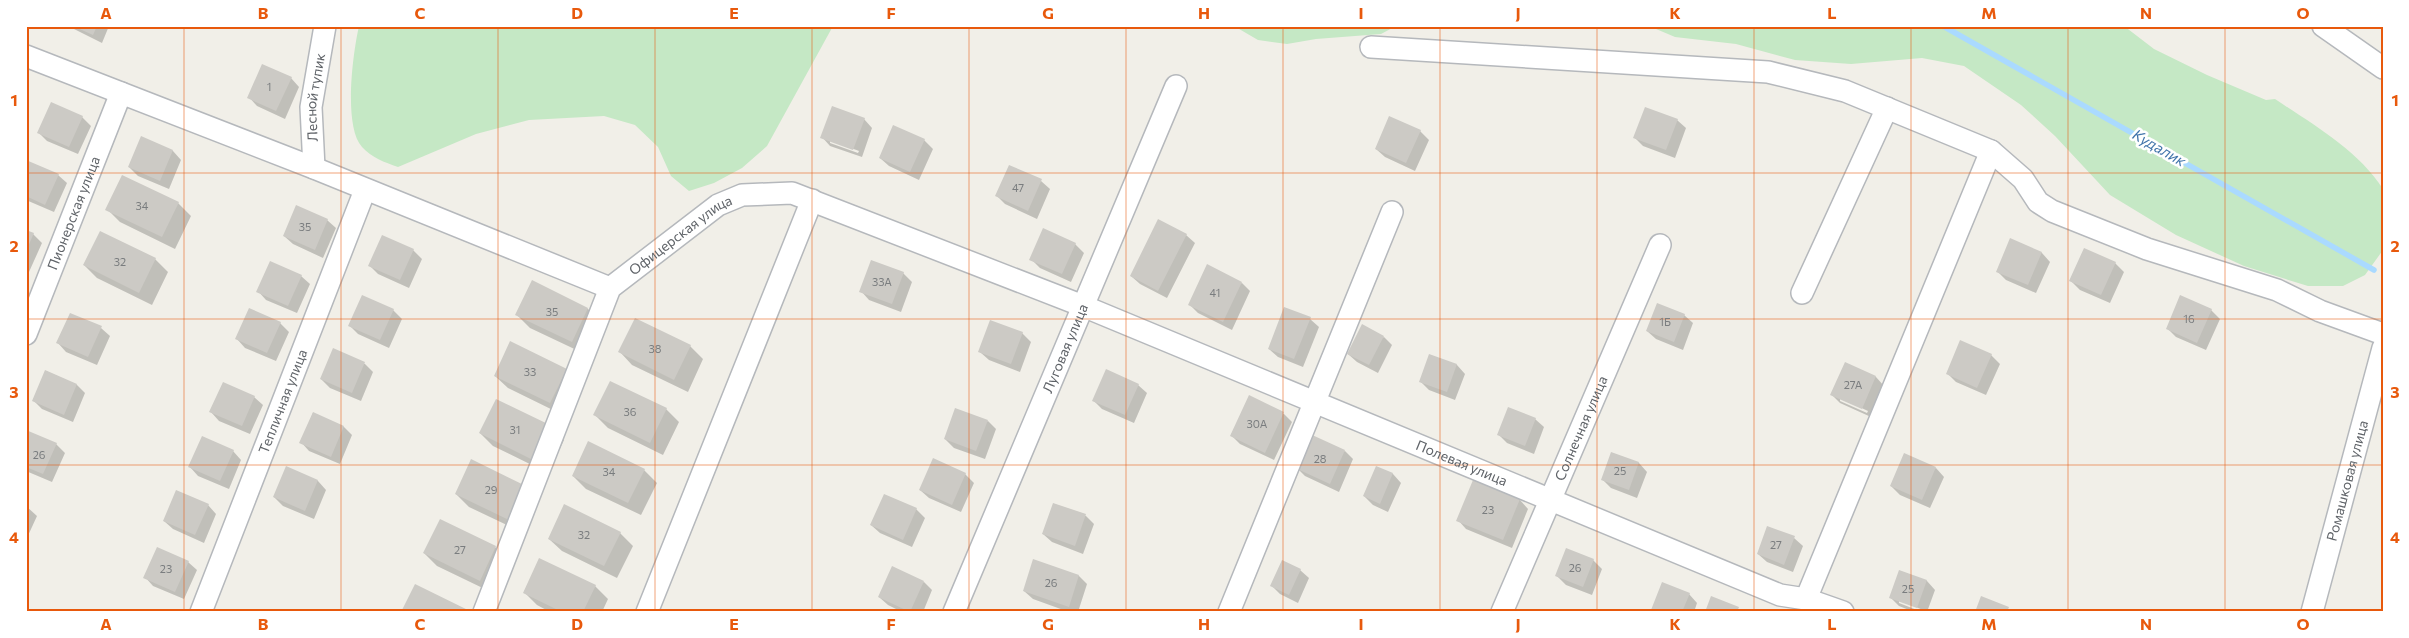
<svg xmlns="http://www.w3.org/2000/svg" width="2409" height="638" font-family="Commissioner,sans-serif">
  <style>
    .green { fill: #c5e8c5 }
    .shadow { fill: #0003; fill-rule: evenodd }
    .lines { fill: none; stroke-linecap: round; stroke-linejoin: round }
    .stream { stroke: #aadaff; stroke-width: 5.5 }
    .building { fill: #cccac5 }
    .minor-casing { stroke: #b5b8bc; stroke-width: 24 }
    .minor { stroke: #fff; stroke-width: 21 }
    .grid { fill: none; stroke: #e8590c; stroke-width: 1; stroke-opacity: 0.55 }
    .labels { text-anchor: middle; stroke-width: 5; stroke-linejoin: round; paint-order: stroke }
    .number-label { font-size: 11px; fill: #7a7d7f }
    .street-label { font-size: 14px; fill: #5f6368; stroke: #fff }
    .water-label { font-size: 15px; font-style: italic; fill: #4174aa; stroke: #fff }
    .neatline { fill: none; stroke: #e8590c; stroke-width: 2 }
    .grid-label { font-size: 16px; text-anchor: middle; font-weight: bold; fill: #e8590c }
  </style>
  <rect width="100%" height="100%" fill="#f1efe8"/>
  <!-- green -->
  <path class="green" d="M359,26H833L767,146L742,168L714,183L689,191L671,176L658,147L635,125L604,116L529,120L476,134L398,167C384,162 372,158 362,147C343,126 353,52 359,26Z
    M1234,26H1396L1381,34L1316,39L1287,44L1258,40Z
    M1649,26H2124L2154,49L2207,75L2266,100L2275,99C2312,124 2358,150 2383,189V250L2365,275L2343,286H2308L2244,266L2176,235L2110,195L2055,136L2021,105L1964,66L1922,58L1851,64L1795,60L1736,44L1675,37Z"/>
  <!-- shadow -->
  <path class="shadow" d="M68,26H109L102,43Z
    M291,78L299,87L285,119L257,106L249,97Z
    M82,117L91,126L78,154L47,141L39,133Z
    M864,119L872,128L862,157L830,146L822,137ZM830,140L859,151L858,153L830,143Z
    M1677,120L1686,128L1675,158L1643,146L1635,138Z
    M1420,131L1429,140L1415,171L1385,157L1376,149Z
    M142,138L173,151L181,160L169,189L138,176L129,167Z
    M924,140L933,149L919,180L889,166L880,158Z
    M26,164L58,175L67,183L54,212L26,200Z
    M1041,181L1050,189L1037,219L1005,204L997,196Z
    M178,203L191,216L175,249L120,222L107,209Z
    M327,220L336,228L323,258L293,244L284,236Z
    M26,231L33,234L42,243L29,272L26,271Z
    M100,233L155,259L168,272L152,305L97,278L84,265Z
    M1186,235L1195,243L1167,298L1140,284L1131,276Z
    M2011,240L2042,253L2050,262L2036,293L2006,280L1997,271Z
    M1075,244L1084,253L1071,282L1040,268L1031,259Z
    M413,250L422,259L409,288L378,274L370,266Z
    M2115,263L2124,272L2110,303L2080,290L2071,281Z
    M903,273L912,282L901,312L869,300L861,291Z
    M301,276L310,284L297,313L266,300L258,291Z
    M533,282L588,309L601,322L585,354L530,328L517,315Z
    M1242,283L1250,291L1232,330L1198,313L1189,304Z
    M1285,308L1310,319L1319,327L1303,367L1278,357L1269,349Z
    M393,310L402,319L389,348L358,334L350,326Z
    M2211,310L2220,319L2206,350L2176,337L2167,328Z
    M1684,315L1693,323L1683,350L1656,339L1647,331Z
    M635,320L690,346L703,359L688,392L632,365L620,352Z
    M280,323L289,332L276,361L245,348L237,339Z
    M101,328L110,336L97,365L66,352L58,343Z
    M1022,333L1031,342L1020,372L989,360L980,352Z
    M1384,337L1392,345L1378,373L1357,362L1348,354Z
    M334,350L365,364L373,372L361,401L330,388L321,379Z
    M1430,355L1457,365L1465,374L1455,400L1429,390L1420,381Z
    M1991,355L2000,364L1986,395L1956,382L1947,373Z
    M1845,364L1876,377L1884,386L1871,417L1840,403L1832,395ZM1840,398L1868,411L1867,413L1840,401Z
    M566,370L579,382L563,415L508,388L495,376Z
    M46,371L77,385L85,393L73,422L42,409L33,400Z
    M1138,385L1147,393L1134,423L1102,409L1093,400Z
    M254,397L263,405L250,434L219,421L211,412Z
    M1250,397L1284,414L1292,422L1274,460L1240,444L1231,435Z
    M666,409L679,422L663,455L608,428L595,415Z
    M313,413L344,427L352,435L340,464L309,451L301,442Z
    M1535,419L1544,427L1534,454L1507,443L1499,435Z
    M988,421L996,429L985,459L954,448L945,439Z
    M551,427L564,440L548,473L493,446L480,433Z
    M26,431L56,444L65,453L52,482L26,471Z
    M233,451L241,460L229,489L198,476L190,467Z
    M1345,451L1353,459L1339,492L1305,476L1296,467Z
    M1612,453L1639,463L1647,472L1637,498L1611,488L1602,479Z
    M287,468L318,481L326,490L314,519L283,506L274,497Z
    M1377,468L1393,474L1401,483L1388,512L1373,505L1364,496Z
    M1936,468L1944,477L1930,508L1900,495L1891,486Z
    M644,470L657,483L641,515L586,489L573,476Z
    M965,474L974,483L961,512L929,498L920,490Z
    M1474,481L1520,500L1528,509L1512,548L1466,529L1458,520Z
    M527,488L540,500L524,533L469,507L456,494Z
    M1054,504L1086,516L1094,524L1083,554L1052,542L1043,534Z
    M208,505L216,514L204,543L173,529L164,521Z
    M26,506L37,516L26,540Z
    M916,509L925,518L912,547L880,533L871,525Z
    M1768,527L1794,538L1803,546L1793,572L1767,562L1758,554Z
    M620,533L633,546L617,578L562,551L549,539Z
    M495,547L508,560L493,593L437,566L424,553Z
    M540,560L595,586L608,599L602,612H550L537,605L524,592Z
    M1593,560L1602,569L1592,595L1566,585L1557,576Z
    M1034,561L1079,576L1087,584L1078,612H1069L1033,599L1024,591Z
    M188,562L197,570L184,599L153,586L145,577Z
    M1300,570L1309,578L1298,603L1280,594L1271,585Z
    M1900,571L1927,581L1935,590L1927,612H1922L1923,610L1899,600V603L1922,612H1914L1899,606L1890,597Z
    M924,582L932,590L923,612H902L888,605L879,597Z
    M1662,584L1689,594L1697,603L1694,612H1654L1652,610Z
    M131,609L139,612H130Z"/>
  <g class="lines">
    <!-- stream -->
    <path class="stream" d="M1943,26L2374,270"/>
  </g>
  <!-- building -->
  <path class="building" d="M73,26H97L93,35Z
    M262,64L292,77L276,111L247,98Z
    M51,102L83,116L69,147L37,133Z
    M832,106L865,118L853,150L820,138Z
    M1645,107L1678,119L1666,150L1633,138Z
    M1389,116L1421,130L1406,163L1375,149Z
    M893,125L925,139L910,172L879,158Z
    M141,136L173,150L160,181L128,167Z
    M26,160L59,174L45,205L26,196Z
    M1009,165L1042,179L1028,211L995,196Z
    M122,175L179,202L162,237L105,210Z
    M296,205L328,219L315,250L283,236Z
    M1158,219L1187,234L1158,291L1130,276Z
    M1043,228L1076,243L1062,274L1029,260Z
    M26,230L34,233L26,251Z
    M100,231L156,258L139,293L83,265Z
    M382,235L414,249L400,280L368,266Z
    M2010,238L2042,252L2028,285L1996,272Z
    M2084,248L2116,262L2101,295L2069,281Z
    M871,260L904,272L892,304L859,292Z
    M270,261L302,275L288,306L256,292Z
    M1207,264L1242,282L1223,322L1188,305Z
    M532,280L588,308L572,342L515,315Z
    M362,295L394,309L380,340L348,326Z
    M2180,295L2212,309L2197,343L2166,329Z
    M1657,303L1685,314L1674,342L1646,331Z
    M1284,307L1311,317L1294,359L1268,349Z
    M249,308L281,322L267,353L235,339Z
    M70,313L102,326L88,357L56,343Z
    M635,318L691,345L674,380L618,352Z
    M990,320L1023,332L1011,364L978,352Z
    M1362,324L1384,336L1369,365L1347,354Z
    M1960,340L1992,354L1977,388L1946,374Z
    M510,341L567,369L550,403L494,376Z
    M333,348L365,362L352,393L320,379Z
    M1429,354L1457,364L1447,392L1419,382Z
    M1845,362L1876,376L1862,409L1830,395Z
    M1106,369L1139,384L1125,415L1092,401Z
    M45,370L77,384L64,415L32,401Z
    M610,381L667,408L650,443L593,415Z
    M223,382L255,396L242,426L209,412Z
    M1249,395L1284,412L1265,453L1230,436Z
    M496,399L552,426L535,461L479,433Z
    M1508,407L1536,418L1525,446L1497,435Z
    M955,408L988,420L976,451L944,439Z
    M313,412L344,426L331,457L299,443Z
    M26,430L57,443L43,474L26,467Z
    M1310,434L1345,450L1330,484L1295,468Z
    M202,436L234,450L220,481L188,467Z
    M588,441L645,469L628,503L572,476Z
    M1611,452L1639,462L1629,490L1601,480Z
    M1904,453L1936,467L1922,500L1890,486Z
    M933,458L966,473L952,505L919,490Z
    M471,459L528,487L511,521L455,494Z
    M286,466L318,480L305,511L273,497Z
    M1376,466L1393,473L1380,504L1363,496Z
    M1473,480L1520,499L1503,540L1456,521Z
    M176,490L209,504L195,535L163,521Z
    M884,494L917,508L903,540L870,525Z
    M1053,503L1086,514L1075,546L1042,534Z
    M564,504L621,532L604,566L548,539Z
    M440,519L496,546L480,581L423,553Z
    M1767,526L1795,536L1784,565L1757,554Z
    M157,547L189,561L175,592L143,578Z
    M1566,548L1594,559L1583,587L1555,576Z
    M539,558L596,585L583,612H562L523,593Z
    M1033,559L1079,575L1069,607L1023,591Z
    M1282,560L1301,569L1289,595L1270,586Z
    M892,566L924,581L910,612L878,597Z
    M1899,570L1927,580L1917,608L1889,598Z
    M1662,582L1690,593L1682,612L1651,610Z
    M415,584L472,612H401Z
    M1711,596L1739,607L1737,612H1705Z
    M1981,596L2009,607L2007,612H1975Z"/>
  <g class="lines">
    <!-- minor casing -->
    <g class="minor-casing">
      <g id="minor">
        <path d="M2323,26L2383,68"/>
        <path d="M1371,47L1768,72L1845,91L1991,151L2023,179L2038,202L2052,211L2147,249L2277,290L2320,311L2383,334"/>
        <path d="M26,56L314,168L610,288"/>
        <path id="s1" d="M314,168L311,107L325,26"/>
        <path d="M1802,293L1887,108"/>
        <path id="s2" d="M26,334L121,93"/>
        <path d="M1806,599L1991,151"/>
        <path id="s3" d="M201,612L365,190"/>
        <path id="s4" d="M484,612L610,288L718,205L742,195L792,193L1083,306L1780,595L1806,599L1843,612"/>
        <path d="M647,612L812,200"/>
        <path id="s5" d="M954,612L1176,86"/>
        <path d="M1229,612L1392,212"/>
        <path id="s6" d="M1502,612L1660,245"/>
        <path id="s7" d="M2312,612L2383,348"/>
      </g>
    </g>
    <!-- minor -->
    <use href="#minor" class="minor"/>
  </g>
  <!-- grid -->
  <path class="grid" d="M184,26V612M341,26V612M498,26V612M655,26V612M812,26V612M969,26V612M1126,26V612M1283,26V612M1440,26V612M1597,26V612M1754,26V612M1911,26V612M2068,26V612M2225,26V612M26,173H2383M26,319H2383M26,465H2383"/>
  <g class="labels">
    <!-- number labels -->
    <g class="number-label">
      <text x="269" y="91">1</text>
      <text x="1018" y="192">47</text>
      <text x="142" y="210">34</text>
      <text x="305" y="231">35</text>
      <text x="120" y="266">32</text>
      <text x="882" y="286">33А</text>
      <text x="1215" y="297">41</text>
      <text x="552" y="316">35</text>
      <text x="2189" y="323">16</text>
      <text x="1665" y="326">1Б</text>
      <text x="655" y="353">38</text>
      <text x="530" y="376">33</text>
      <text x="1853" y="389">27А</text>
      <text x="630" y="416">36</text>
      <text x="1257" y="428">30А</text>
      <text x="515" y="434">31</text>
      <text x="39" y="459">26</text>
      <text x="1320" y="463">28</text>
      <text x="1620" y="475">25</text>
      <text x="609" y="476">34</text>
      <text x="491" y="494">29</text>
      <text x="1488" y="514">23</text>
      <text x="584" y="539">32</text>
      <text x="1776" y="549">27</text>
      <text x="460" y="554">27</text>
      <text x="1575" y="572">26</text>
      <text x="166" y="573">23</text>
      <text x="1051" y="587">26</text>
      <text x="1908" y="593">25</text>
    </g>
    <!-- street labels -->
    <g class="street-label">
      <text dy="5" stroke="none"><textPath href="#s1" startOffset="71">Лесной тупик</textPath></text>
      <text dy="5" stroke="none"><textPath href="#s2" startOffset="130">Пионерская улица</textPath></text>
      <text dy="5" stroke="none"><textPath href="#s4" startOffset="436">Офицерская улица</textPath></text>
      <text dy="5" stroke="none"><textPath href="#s5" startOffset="286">Луговая улица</textPath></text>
      <text dy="5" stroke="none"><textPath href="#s3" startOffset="226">Тепличная улица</textPath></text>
      <text dy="5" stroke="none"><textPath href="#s6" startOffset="200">Солнечная улица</textPath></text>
      <text dy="5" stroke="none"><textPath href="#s4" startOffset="1282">Полевая улица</textPath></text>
      <text dy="5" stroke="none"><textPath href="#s7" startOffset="136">Ромашковая улица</textPath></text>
    </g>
    <!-- water labels -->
    <g class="water-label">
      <text transform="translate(2159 148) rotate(30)" y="5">Кудалик</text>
    </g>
  </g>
  <!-- border -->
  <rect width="2409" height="638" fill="none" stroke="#ffffff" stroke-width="55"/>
  <rect x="28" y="28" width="2354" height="582" class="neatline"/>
  <g class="grid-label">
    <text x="106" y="19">A</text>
    <text x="263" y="19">B</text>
    <text x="420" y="19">C</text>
    <text x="577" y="19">D</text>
    <text x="734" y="19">E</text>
    <text x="891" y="19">F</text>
    <text x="1048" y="19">G</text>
    <text x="1204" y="19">H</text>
    <text x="1361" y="19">I</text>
    <text x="1518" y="19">J</text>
    <text x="1675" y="19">K</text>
    <text x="1832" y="19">L</text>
    <text x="1989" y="19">M</text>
    <text x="2146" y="19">N</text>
    <text x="2303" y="19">O</text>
    <text x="14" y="106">1</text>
    <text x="2395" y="106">1</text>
    <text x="14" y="252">2</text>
    <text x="2395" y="252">2</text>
    <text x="14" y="398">3</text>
    <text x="2395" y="398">3</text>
    <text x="14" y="543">4</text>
    <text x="2395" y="543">4</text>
    <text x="106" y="630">A</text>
    <text x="263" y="630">B</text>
    <text x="420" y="630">C</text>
    <text x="577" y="630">D</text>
    <text x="734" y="630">E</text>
    <text x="891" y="630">F</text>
    <text x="1048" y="630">G</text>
    <text x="1204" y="630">H</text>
    <text x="1361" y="630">I</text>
    <text x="1518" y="630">J</text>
    <text x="1675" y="630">K</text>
    <text x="1832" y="630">L</text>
    <text x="1989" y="630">M</text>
    <text x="2146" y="630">N</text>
    <text x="2303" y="630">O</text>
  </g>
</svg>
